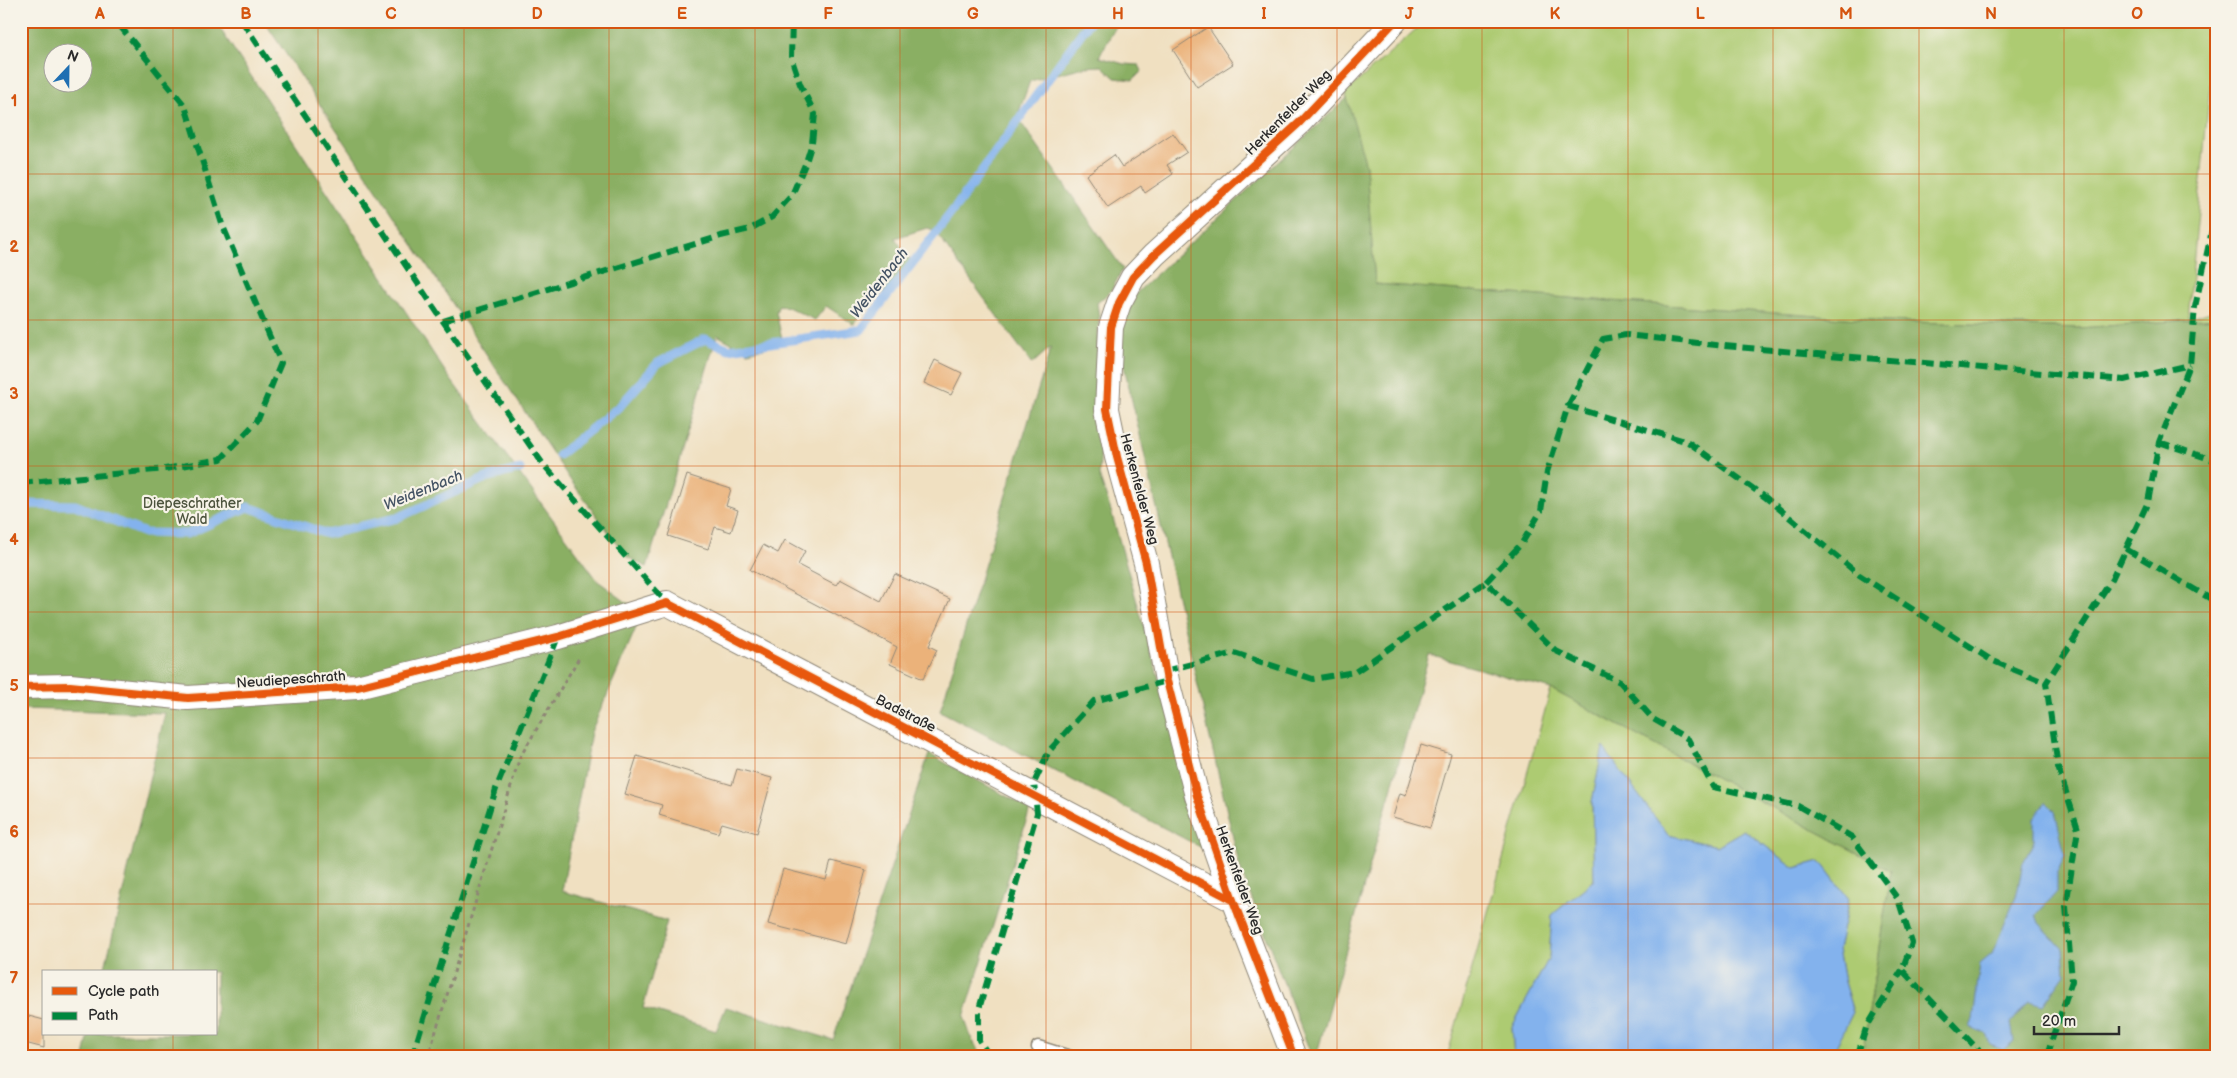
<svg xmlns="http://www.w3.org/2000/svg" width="2237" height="1078" font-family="'Balsamiq Sans',sans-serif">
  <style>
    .green { fill: #adcb72; stroke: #6c7b4e }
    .forest { fill: #8aaf64; stroke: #5a6d48; fill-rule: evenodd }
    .water { fill: #83b2ed; stroke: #576e8c }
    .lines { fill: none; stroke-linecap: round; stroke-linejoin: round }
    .stream { stroke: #83b2ed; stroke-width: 9 }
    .building { fill: #ebb27a }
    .lane-casing { stroke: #8e8676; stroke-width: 15 }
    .street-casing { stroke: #8e8676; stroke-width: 26 }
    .path { stroke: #8e8676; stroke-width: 3; stroke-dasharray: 4 4; stroke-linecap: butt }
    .lane { stroke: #fff; stroke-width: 12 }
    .street { stroke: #fff; stroke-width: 24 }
    .quiet { stroke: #00873e; stroke-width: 6; stroke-dasharray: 12 6; stroke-linecap: butt }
    .cycleway-casing { stroke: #f7f3e8; stroke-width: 11 }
    .cycleway { stroke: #e8590c; stroke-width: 8 }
    .grid { fill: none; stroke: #d5540f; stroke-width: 1; stroke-opacity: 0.55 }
    .labels { text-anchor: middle; stroke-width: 4.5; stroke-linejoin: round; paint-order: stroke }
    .street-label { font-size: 14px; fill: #2b2b2b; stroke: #f7f3e8 }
    .park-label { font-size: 14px; fill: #4c533d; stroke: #f7f3e8 }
    .water-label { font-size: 15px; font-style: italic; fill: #455465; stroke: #f7f3e8 }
    .neatline { fill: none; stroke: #d5540f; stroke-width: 2 }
    .grid-label { font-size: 16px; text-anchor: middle; font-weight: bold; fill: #d5540f }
  </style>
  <rect width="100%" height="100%" fill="#f7f3e8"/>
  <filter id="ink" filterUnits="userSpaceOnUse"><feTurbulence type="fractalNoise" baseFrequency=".02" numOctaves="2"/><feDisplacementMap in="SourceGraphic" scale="10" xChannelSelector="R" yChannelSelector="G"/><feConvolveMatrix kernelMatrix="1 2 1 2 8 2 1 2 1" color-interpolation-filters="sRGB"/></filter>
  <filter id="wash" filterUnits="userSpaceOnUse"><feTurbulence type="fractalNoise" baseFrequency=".0096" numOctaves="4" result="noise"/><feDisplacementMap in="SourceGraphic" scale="20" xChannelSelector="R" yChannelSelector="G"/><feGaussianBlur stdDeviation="1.12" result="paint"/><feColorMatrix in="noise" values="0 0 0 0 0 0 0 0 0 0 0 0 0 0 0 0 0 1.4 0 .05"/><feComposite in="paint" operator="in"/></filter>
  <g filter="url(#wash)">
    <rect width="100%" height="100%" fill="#f0e0c1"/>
    <!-- green -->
    <path class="green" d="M1425,21H2216L2188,319L2216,310V318L2079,328L1886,321L1375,284L1366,166L1345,93Z
      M1551,689L1891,871L1862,1057H1831L1853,1012L1844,982L1838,949L1849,899L1820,861L1795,868L1744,830L1717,846L1668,835L1603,748L1592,802L1594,880L1552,915L1549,958L1512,1027L1514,1057H1447Z"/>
    <!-- forest -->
    <path class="forest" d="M21,21H215L446,373L598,581L642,614L591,732L562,891L667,921L643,1008L716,1031L726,1007L833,1040L929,754L1030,809L964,1017L972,1040L984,1057H84L89,1034H216V972H104L165,713L21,709ZM52,52H82V82H52Z
      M264,21H1119L1099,57L1124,64L1139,65L1142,71L1133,80L1115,78L1102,66L1084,67L1030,81L1017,117L1123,269L1111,291L1097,303L1099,317L1096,381L1102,434L1099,475L1111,511L1208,851L940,711L1051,347L1032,364L934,230L927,228L895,238L910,260C900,282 892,294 867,295L855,325L826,306L815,320L788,307L779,305L776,312L783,343L748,352L717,335L647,567L627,557L571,481Z
      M1347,98L1366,166L1375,284L1886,321L2079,328L2216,318V1057H1862L1891,871L1551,689L1429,655L1316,1057H1312L1240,868L1118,340L1133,296Z"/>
    <!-- water -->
    <path class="water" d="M1603,747L1668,835L1717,846L1744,830L1795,868L1820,861L1849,899L1838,949L1844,982L1853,1012L1831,1057H1514L1512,1027L1549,958L1552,915L1594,880L1592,802Z
      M2046,802L2055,811L2065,855L2057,872V892L2036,915L2039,923L2063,949L2065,974L2043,1005L2029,1001L2011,1023L2014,1041L2003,1050L1990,1045L1986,1034L1970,1027L1973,1020L1980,964L1992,954L2016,897L2023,863L2034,841V818Z"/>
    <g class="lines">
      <!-- stream -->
      <path class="stream" d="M559,455L620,406L658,363L705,339L729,349L861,330L958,204L1090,21
        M21,504L75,505L145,533L187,534L248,507L327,534L397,518L486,478L520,469"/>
    </g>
    <g id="blocks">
      <!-- building -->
      <path class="building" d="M1208,27L1233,64L1197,87L1173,50Z
        M1173,133L1187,152L1167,165L1173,174L1145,193L1141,186L1108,208L1086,175L1114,155L1122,167Z
        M935,360L962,373L951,395L924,383Z
        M687,475L731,489L726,506L738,510L731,532L715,527L708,549L668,536Z
        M785,540L805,551L798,565L836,585L840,579L881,601L895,574L950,599L929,646L937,650L923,679L890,664L897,647L750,570L763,545L778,553Z
        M1421,745L1451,754L1430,828L1393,817L1400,793L1406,795Z
        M637,756L732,785L737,769L772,778L757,833L722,823L718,833L659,815L662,805L625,794Z
        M831,861L866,870L846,944L768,924L783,869L826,880Z
        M21,1014L44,1020V1048L21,1042Z"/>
    </g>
  </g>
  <g filter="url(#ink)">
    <use href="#blocks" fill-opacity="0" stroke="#8e8676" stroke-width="1"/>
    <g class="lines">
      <!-- lane casing -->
      <g class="lane-casing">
        <path id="lane" d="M1038,1047L1070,1057"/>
      </g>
      <!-- street casing -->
      <g class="street-casing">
        <path id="street" d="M21,687L70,686L188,698L357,687L558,637L667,603L1233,900
          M1294,1057L1233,900L1197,796L1167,681L1146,563L1117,457L1107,409L1111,327L1119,303L1133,277L1154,255L1299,123L1395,21"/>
      </g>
      <!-- path -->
      <path class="path" d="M428,1057L520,757L579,658"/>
      <!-- lane -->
      <use href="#lane" class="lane"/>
      <!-- street -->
      <use href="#street" class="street"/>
      <!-- quiet -->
      <path class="quiet" d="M242,21L443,321L543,464L667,603
        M443,321L721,236L750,229L772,217L792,195L806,162L812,143L815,114L800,84L791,57L792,21
        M1568,406L1603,339L1626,335L1724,346L2124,380L2190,365
        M2159,442L2216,461
        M21,483L165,469L221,459L257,421L281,363L222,224L185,106L116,21
        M2126,549L2216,602
        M1486,582L1522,543L1541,511L1547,472L1568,406L1688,442L1765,497L1858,574L1991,660L2046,683
        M1165,671L1234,653L1313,679L1355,672L1486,582L1556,651L1620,682L1653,719L1688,739L1713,787L1798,806L1852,837L1898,899L1912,943L1902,970L1985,1057
        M412,1057L496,789L558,637
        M990,1057L979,1040V1009L1037,813L1034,783L1049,751L1094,701L1167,681
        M1857,1057L1866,1028L1902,970
        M1960,1057L1977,1050
        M2046,1057L2072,981L2066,906L2078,829L2058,767L2046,683L2112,579L2148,502L2159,442L2190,365L2195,307L2212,230L2216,169"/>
      <!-- cycleway casing -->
      <g class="cycleway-casing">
        <path id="cycleway" d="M21,687L70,686L188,698L357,687L558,637L667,603L1233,900
          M1294,1057L1233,900L1197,796L1167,681L1146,563L1117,457L1107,409L1111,327L1119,303L1133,277L1154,255L1299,123L1395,21"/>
      </g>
      <!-- cycleway -->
      <use href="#cycleway" class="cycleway"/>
    </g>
  </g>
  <!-- grid -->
  <path class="grid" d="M173,21V972M318,21V1057M464,21V1057M609,21V1057M755,21V1057M900,21V1057M1046,21V1057M1191,21V1057M1337,21V1057M1482,21V1057M1628,21V1057M1773,21V1057M1919,21V1057M2064,21V1057M21,174H2216M21,320H2216M21,466H2216M21,612H2216M21,758H2216M21,904H2216M173,1034V1057"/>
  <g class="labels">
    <!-- street labels -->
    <g class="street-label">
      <text transform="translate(1288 112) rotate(-45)" y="5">Herkenfelder Weg</text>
      <text transform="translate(1140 489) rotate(75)" y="5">Herkenfelder Weg</text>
      <text transform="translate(291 679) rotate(-4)" y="5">Neudiepeschrath</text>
      <text transform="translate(906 713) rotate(27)" y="5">Badstraße</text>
      <text transform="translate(1240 880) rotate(70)" y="5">Herkenfelder Weg</text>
    </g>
    <!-- park labels -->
    <g class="park-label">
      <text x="192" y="508">Diepeschrather<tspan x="192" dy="16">Wald</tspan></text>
    </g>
    <!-- water labels -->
    <g class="water-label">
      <text transform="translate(879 283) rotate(-52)" y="5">Weidenbach</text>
      <text transform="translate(423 490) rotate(-22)" y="5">Weidenbach</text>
    </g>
  </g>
  <!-- margin -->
  <rect width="2237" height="1078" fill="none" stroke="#f7f3e8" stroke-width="55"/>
  <!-- legend -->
  <rect x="42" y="970" width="175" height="65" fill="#f7f3e8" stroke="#a5a39c"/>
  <rect x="52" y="987" width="25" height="8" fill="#e8590c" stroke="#a5a39c"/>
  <text x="88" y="996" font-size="15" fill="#2b2b2b">Cycle path</text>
  <rect x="52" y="1012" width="25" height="8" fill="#00873e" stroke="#a5a39c"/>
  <text x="88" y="1020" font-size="15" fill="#2b2b2b">Path</text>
  <!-- north arrow -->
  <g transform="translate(68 68) rotate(22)"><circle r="24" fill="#f7f3e8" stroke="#a5a39c"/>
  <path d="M0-4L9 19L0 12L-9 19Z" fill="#1f6fb2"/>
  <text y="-8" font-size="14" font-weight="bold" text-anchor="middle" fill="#2b2b2b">N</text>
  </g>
  <!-- scale -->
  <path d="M2034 1026v8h85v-8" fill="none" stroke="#2b2b2b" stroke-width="2.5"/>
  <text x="2042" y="1026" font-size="15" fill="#2b2b2b" stroke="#f7f3e8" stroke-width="4" paint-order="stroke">20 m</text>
  <rect x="28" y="28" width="2182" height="1022" class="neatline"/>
  <g class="grid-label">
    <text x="100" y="19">A</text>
    <text x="246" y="19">B</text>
    <text x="391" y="19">C</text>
    <text x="537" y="19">D</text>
    <text x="682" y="19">E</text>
    <text x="828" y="19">F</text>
    <text x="973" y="19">G</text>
    <text x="1118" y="19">H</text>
    <text x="1264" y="19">I</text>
    <text x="1409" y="19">J</text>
    <text x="1555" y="19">K</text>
    <text x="1700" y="19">L</text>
    <text x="1846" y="19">M</text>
    <text x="1991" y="19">N</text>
    <text x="2137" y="19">O</text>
    <text x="14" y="106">1</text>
    <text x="14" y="252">2</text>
    <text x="14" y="399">3</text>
    <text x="14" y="545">4</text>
    <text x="14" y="691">5</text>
    <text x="14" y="837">6</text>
    <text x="14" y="983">7</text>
  </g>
</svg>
